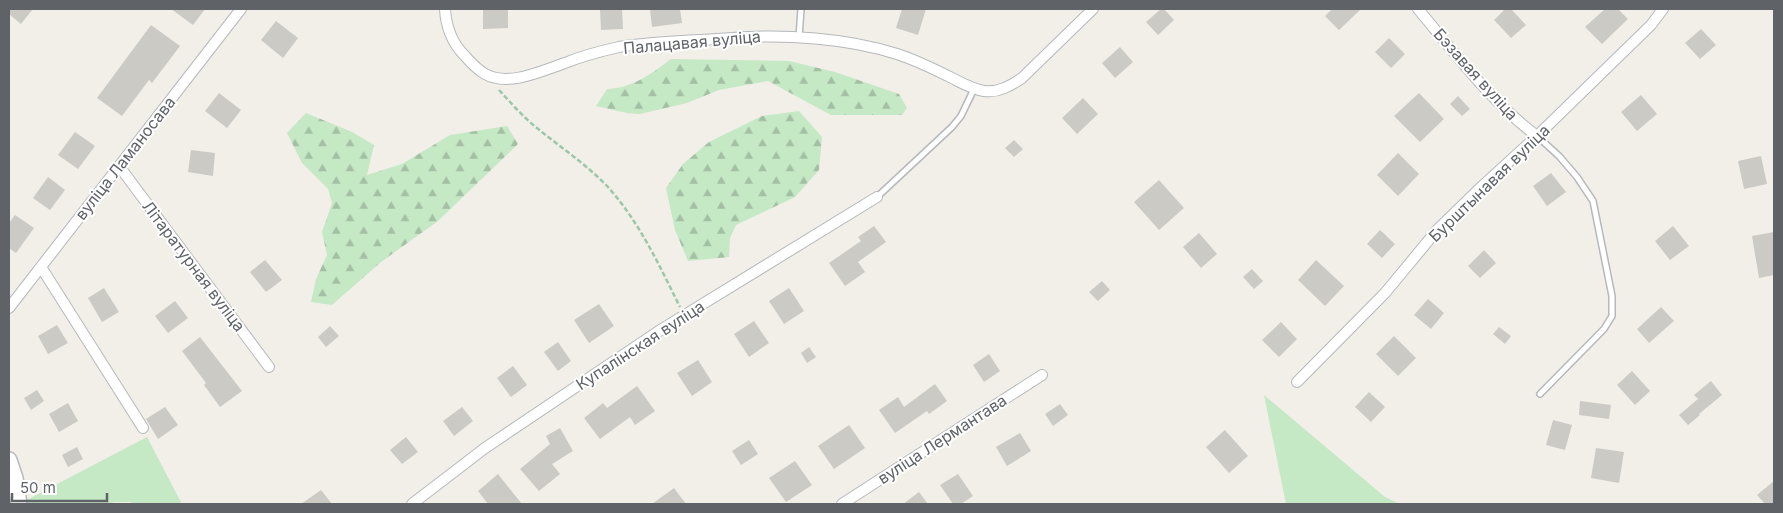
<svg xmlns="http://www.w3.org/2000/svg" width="1783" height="513" font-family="Inter,sans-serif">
<defs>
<pattern id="forest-firs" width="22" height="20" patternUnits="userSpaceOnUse" patternTransform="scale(1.25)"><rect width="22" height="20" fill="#c5e8c5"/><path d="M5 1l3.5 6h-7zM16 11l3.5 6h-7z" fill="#a3c0a4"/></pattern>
</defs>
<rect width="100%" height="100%" fill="#f1efe8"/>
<path fill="#c5e8c5" d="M1264,395L1385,497L1400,504H1286Z
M147,437L182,504H133L131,502H113L111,504H19Z"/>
<path fill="url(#forest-firs)" d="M671,59L789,61L835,72L899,94L907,108L902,115H831L768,81L719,90L687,103L640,114L627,113L596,106L607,89C633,88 651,74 671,59Z
M799,111L822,137L819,170L795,197L736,225L730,238L729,257L688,261L675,230L666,188L683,164L709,142L762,116Z
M306,113L352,132L374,145L367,175L402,164L450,135L507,126L518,144L438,221L381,262L332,305L311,302L316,279L327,255L322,232L332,203L328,189L302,163L287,133Z"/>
<path fill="#cccac5" d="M9,9H33L21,24L9,14Z
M171,9H205L193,25Z
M483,9H508V28L483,29Z
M600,9H622L623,29L601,30Z
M650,9H680L682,23L652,27Z
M902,9H926L918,35L896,28Z
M1161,9H1164L1174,20L1158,35L1146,22Z
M1332,9H1361L1339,30L1325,16Z
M1505,9H1511L1526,25L1511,38L1494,20Z
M1605,9H1618L1628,19L1602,44L1585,27Z
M276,21L298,38L283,58L261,40Z
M151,25L180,46L152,83L149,80L122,116L97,98Z
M1701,29L1716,45L1700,59L1685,43Z
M1389,38L1405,54L1391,68L1375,52Z
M1120,47L1133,62L1115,78L1102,63Z
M219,93L241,110L227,128L205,111Z
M1419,93L1444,119L1420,142L1394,116Z
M1641,95L1657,114L1637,131L1621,112Z
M1458,96L1470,109L1462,116L1450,104Z
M1083,98L1098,114L1077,134L1062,118Z
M75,132L95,146L78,169L58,155Z
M1014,140L1023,149L1014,157L1005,148Z
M191,150L215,153L213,176L188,172Z
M1398,153L1419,174L1398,196L1377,175Z
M1761,156L1767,184L1744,189L1738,161Z
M1551,173L1566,192L1547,206L1533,186Z
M48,177L65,190L50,210L33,198Z
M1159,180L1184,208L1159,230L1134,202Z
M15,215L34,228L16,253L9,248V223Z
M874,226L886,242L858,262L865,272L845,286L829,263L861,241L858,237Z
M1673,226L1689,246L1670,260L1655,241Z
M1380,230L1395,244L1382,258L1367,244Z
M1774,232V275L1759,278L1752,236Z
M1199,233L1217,254L1201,268L1183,247Z
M1484,250L1496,263L1480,278L1468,266Z
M265,260L282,280L266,292L250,272Z
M1316,260L1344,286L1325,306L1298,280Z
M1252,269L1263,281L1254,289L1243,277Z
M1102,281L1110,290L1098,301L1089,292Z
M104,288L119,312L102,322L88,298Z
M789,288L804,311L784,324L769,301Z
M1428,299L1444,313L1431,329L1414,315Z
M175,301L188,318L168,333L155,316Z
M599,304L614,326L589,343L574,320Z
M1661,307L1674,321L1649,343L1637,329Z
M754,321L769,343L749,357L734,334Z
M1281,322L1297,339L1279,357L1262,340Z
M57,325L68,343L48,354L38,336Z
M330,326L339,336L326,347L318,337Z
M1499,327L1511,336L1505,344L1493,334Z
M1394,336L1416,358L1398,376L1376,354Z
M200,337L242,391L220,407L204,385L206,383L182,351Z
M558,342L571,361L558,371L544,352Z
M809,347L816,357L807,363L801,353Z
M989,354L1000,371L984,382L973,365Z
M698,360L712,382L692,396L677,373Z
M513,366L527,385L511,397L497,378Z
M1632,371L1650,391L1635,405L1617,385Z
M1711,381L1722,395L1699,414L1700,415L1688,425L1679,415L1698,399L1694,395Z
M935,384L947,401L929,414L927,411L895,433L879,410L898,397L904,407Z
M637,386L655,411L635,425L630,417L600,439L584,418L603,403L607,408Z
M37,390L44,401L31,410L24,398Z
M1369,392L1385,407L1371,422L1355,407Z
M1580,401L1611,405L1609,419L1579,415Z
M68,403L78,421L59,432L49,414Z
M1060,404L1068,415L1053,426L1045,414Z
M165,407L178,425L158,439L146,419Z
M462,407L473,421L454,436L443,421Z
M1553,420L1572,425L1565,450L1546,445Z
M849,425L865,448L834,469L818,446Z
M560,428L573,451L552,464L560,474L539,491L520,469L550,444L546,436Z
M1225,430L1248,456L1229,473L1206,447Z
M1020,433L1031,451L1007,466L996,447Z
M406,437L418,452L402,464L390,450Z
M749,440L758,454L741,465L732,451Z
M77,447L83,459L68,467L62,455Z
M1596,448L1624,452L1619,483L1591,478Z
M795,461L812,485L786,502L769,478Z
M498,474L509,488L522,504H488L478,491Z
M958,474L973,496L961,504H953L940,485Z
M1774,481V504H1765L1757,495Z
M674,488L686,504H652Z
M321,490L332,504H301Z
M919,492L928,504H903Z"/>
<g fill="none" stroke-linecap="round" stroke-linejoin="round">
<g stroke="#b5b8bc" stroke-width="8">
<path id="lane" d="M799,37L801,9
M1537,136L1559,156L1577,177L1593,201L1612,296V316L1604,329L1540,394
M877,197L952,127L961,116L974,89"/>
</g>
<g stroke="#b5b8bc" stroke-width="12">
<path id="street" d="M445,9C446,27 452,43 465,56C471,63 477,69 485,74C509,87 541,71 565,63C582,56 601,51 619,47C656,41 695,41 732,38C784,34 847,38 897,54C916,60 934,69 952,78C962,83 972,89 984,91C998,93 1010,86 1022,78L1093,9
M1418,9C1455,53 1491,102 1537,136
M119,166L269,367
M41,267L143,428
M9,308L241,9
M1297,382L1385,293L1438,229L1477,191L1537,136L1651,25L1663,9
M412,504L485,448L662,329L877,197
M842,504L1042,375"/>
</g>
<g stroke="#b6babf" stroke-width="18">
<path id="secondary" d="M9,460L15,478L19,504"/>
</g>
<path stroke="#9cc7a9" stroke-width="2.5" stroke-dasharray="5 2.5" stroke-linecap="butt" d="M499,90C511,103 523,117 537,128C560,147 586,164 607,186C639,221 659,265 680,307"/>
<use href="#lane" stroke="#fff" stroke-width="5"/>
<use href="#street" stroke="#fff" stroke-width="10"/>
<use href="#secondary" stroke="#fff" stroke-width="15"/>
</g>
<g text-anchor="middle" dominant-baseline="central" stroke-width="4" stroke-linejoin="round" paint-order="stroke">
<g font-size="16" fill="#5f6368" stroke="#fff">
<text transform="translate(692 42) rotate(-5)">Палацавая вуліца</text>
<text transform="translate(1476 74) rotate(48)">Бэзавая вуліца</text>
<text transform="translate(125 158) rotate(-52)">вуліца Ламаносава</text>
<text transform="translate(1489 183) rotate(-44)">Бурштынавая вуліца</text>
<text transform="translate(194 266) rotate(53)">Літаратурная вуліца</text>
<text transform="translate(640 345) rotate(-33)">Купалінская вуліца</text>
<text transform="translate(942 439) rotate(-33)">вуліца Лермантава</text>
</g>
</g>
<rect width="1783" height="513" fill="none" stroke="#5f6368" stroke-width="20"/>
<path d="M12 493v8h95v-8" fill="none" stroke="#5f6368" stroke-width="2.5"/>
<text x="20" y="493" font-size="15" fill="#5f6368" stroke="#ffffff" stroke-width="4" paint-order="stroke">50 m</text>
</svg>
